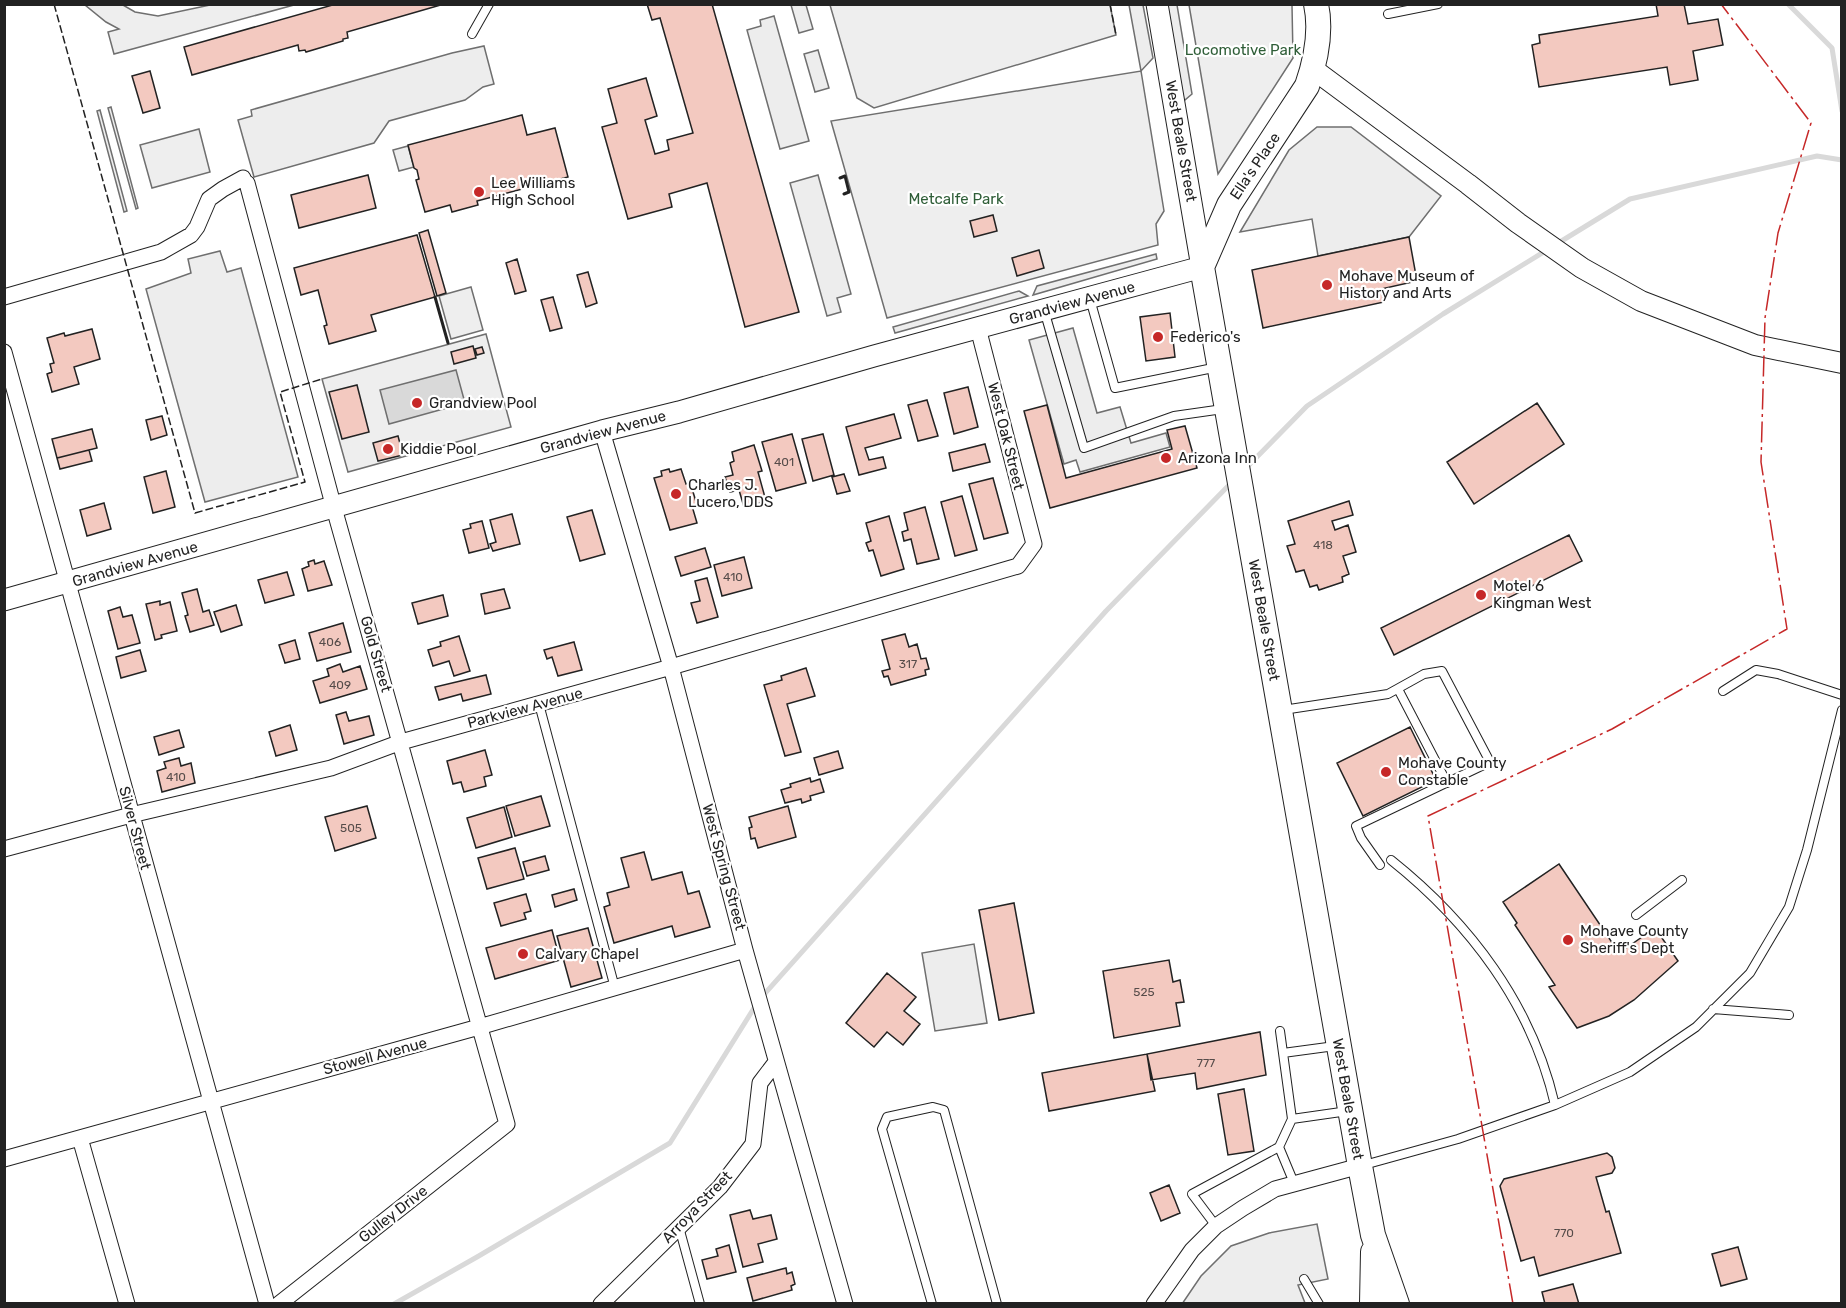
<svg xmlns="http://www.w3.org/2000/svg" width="1846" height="1308" font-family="Rubik,sans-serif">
<rect width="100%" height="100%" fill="#fff"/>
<path fill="#eee" stroke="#6f6f6f" stroke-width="1.5" d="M85,5H123L135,12L158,16L210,5H294L114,54L108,32L119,29L106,22Z
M830,5H1110L1116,35L874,108L857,98Z
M1189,5H1292L1293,58L1218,174Z
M1141,71L1164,211L1156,224L1158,245L887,318L831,121Z
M111,107L138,208L136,209L108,108Z
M100,110L127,211L124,212L97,111Z
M199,129L210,172L152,188L140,145Z
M471,287L483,330L451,339L439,296Z
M486,334L511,427L348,472L322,379Z"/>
<path fill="#ededed" stroke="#6f6f6f" stroke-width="1.5" d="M791,5H806L813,29L799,33Z
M1129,5H1143L1153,58L1141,71Z
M1161,5H1177L1192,94L1179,105Z
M774,16L809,141L780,149L747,30L761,26L760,20Z
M484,46L494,84L483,87L465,100L389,121L374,143L254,177L238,120L252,116L251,110L452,53Z
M818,50L829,88L815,92L804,54Z
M1317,127H1351L1441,196L1409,237L1318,256L1312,219L1240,232L1289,150Z
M408,146L414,167L399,171L393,150Z
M818,175L851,294L837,298L841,312L827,316L790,183Z
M220,251L227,272L241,268L298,477L205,502L146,289L191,273L188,259Z
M1156,254L1157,259L1033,295L1037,286Z
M1019,291L1028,296L895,333L893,327Z
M1073,328L1097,413L1120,407L1131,443L1166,433L1170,447L1080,472L1076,460L1064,464L1029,340Z
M974,944L987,1023L935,1031L922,953Z
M1317,1224L1328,1279L1298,1285L1305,1303L1182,1304L1201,1276L1231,1246L1269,1233Z"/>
<path fill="#d9d9d9" stroke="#6f6f6f" stroke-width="1.5" d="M456,370L465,403L389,424L380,390Z"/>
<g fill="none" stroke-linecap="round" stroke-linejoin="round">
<path stroke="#d9d9d9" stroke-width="5" d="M1788,4L1832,48L1842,111
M1555,245L1630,199L1817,156L1842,160
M1245,469L1307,406L1443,314L1547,250
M394,1304L477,1257L670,1143L759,1000L1106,611L1232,482"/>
</g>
<path fill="#f3c9c0" stroke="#222" stroke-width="1.5" d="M336,4H444L347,32L348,38L343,39V41L306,52L305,50L299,51L298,45L192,75L184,47Z
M647,4H712L799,312L745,327L707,183L669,194L672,207L628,219L602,127L617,123L608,89L646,78L657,116L645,120L655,154L669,150L667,140L693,133L660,18L652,20Z
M1656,4H1684L1688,24L1718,19L1723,45L1693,51L1698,80L1670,85L1667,67L1539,87L1532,45L1540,43L1539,35L1658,16Z
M150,71L160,108L143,113L132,76Z
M522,115L527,135L555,128L568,177L477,201L478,205L452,212L450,205L425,212L416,180L419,179L417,170L414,168L408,145Z
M368,175L376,208L299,228L291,195Z
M993,215L997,231L974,237L970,221Z
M428,230L446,293L437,296L419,233Z
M417,235L435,297L371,315L376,331L329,344L324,326L327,325L318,290L301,295L294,268Z
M1409,237L1417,281L1381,289L1384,302L1263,328L1252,270Z
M1039,250L1044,268L1017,276L1012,258Z
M517,259L526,291L515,294L506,263Z
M588,272L597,303L586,307L577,275Z
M553,297L562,328L550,331L541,300Z
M1170,313L1175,357L1146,361L1140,317Z
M92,329L100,359L74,367L79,384L52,392L47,374L52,372L50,364L54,363L47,338L64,333L65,336Z
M473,346L476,358L454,364L451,352Z
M482,347L484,353L477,355L475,349Z
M357,385L369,432L342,439L329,392Z
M968,387L978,427L954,434L944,393Z
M927,400L938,436L918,441L908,405Z
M1537,403L1564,444L1474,504L1447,462Z
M1047,405L1066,478L1172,449L1167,430L1185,426L1197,468L1050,508L1024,411Z
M894,414L901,438L865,448L869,460L883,457L886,468L859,475L846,427Z
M162,416L167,435L151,440L146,420Z
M92,429L97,448L57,458L52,439Z
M792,434L806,483L776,491L762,442Z
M823,434L834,475L813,481L802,439Z
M398,436L403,455L378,461L373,443Z
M985,444L990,462L953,471L949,453Z
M754,445L762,471L758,472L766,501L744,507L739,490L730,492L725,477L733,475L730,463L734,461L732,452Z
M89,450L92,461L60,469L57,458Z
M669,469L670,472L681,469L686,484L690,482L697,505L692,506L697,523L670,530L654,478L662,476L661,471Z
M166,471L175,507L153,513L144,477Z
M844,474L850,491L837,494L832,477Z
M993,478L1008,533L984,539L969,484Z
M962,496L977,550L955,556L941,502Z
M1349,501L1353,515L1332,521L1335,530L1348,525L1356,552L1343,556L1349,574L1342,577L1343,582L1319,590L1317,585L1310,587L1304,570L1296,572L1287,546L1295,544L1288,521Z
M104,503L111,529L87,536L80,510Z
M925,507L939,559L917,564L911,539L904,541L902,532L908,530L904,513Z
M592,510L605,554L580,561L567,517Z
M512,514L520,544L493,551L490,544L496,542L490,520Z
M889,516L904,569L881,576L873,550L869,551L866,543L871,541L866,523Z
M482,521L489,548L469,553L463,530L471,528L470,524Z
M1569,535L1582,561L1394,655L1381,628Z
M705,548L711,567L681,576L675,557Z
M744,557L752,588L722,596L714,565Z
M314,560L315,564L324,561L332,585L308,591L302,569L309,566L308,562Z
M287,572L294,595L265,603L258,580Z
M707,578L718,617L697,623L691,603L700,601L695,581Z
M197,589L203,612L209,610L214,625L190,632L185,616L188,615L182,593Z
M504,589L510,608L485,614L481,594Z
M443,595L448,616L418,624L412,603Z
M160,601V605L170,602L177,631L161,635L162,638L155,640L146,604Z
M236,605L242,625L221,632L214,612Z
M120,607L123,617L132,615L140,643L118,649L108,611Z
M343,623L351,652L317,661L309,633Z
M905,634L909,647L917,644L921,659L926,658L929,669L925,670L926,675L891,685L888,676L884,677L882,671L890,669L882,640Z
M459,636L470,671L454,676L449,661L433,666L428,650L441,646L440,642Z
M295,640L300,659L285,663L279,645Z
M574,642L582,670L558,676L552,657L547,659L544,650Z
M140,650L146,671L121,678L116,657Z
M340,664L343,672L360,666L367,689L320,703L313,681L329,676L327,669Z
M806,668L815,696L787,704L801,752L785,756L764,685L782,680L781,676Z
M486,675L491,694L463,701L461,694L439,700L435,687Z
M346,712L349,721L369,716L374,735L344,744L336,715Z
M290,725L297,750L276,756L269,732Z
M1410,727L1436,780L1363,816L1337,763Z
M179,730L184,747L159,755L154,737Z
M485,750L492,775L484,777L486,786L464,792L461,782L453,784L447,761Z
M838,751L843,768L819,775L814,758Z
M179,758L181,766L191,763L195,783L162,792L157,771L166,768L164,762Z
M810,778L811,782L820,779L824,792L810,796L811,800L802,803L801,799L785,803L781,790L791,787L790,784Z
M541,796L550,826L515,836L506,806Z
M367,806L376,838L335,851L325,817Z
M788,806L796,837L758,848L755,838L751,839L749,828L752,827L749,817Z
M504,807L512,837L476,848L467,818Z
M515,848L524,879L487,889L478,858Z
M644,852L652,880L682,872L688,894L699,891L710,927L675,937L672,926L614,943L604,907L610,905L607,893L629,887L621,858Z
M545,856L549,870L527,876L523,862Z
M1559,864L1619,953L1655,928L1678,961L1634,1000L1609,1016L1577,1028L1549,987L1555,985L1515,925L1517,923L1503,902Z
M574,889L577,900L555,907L552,895Z
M526,894L531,911L524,913L526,919L501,926L494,903Z
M1014,903L1034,1013L999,1020L979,910Z
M588,928L602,978L571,987L557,936Z
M552,930L560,960L495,979L486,948Z
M1169,960L1173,982L1180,980L1184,1002L1176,1003L1180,1026L1114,1038L1103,971Z
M887,973L916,997L904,1011L920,1024L903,1045L887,1032L874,1047L846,1023Z
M1260,1032L1266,1075L1197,1089L1195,1073L1151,1080L1147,1054Z
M1147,1054L1155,1091L1049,1111L1042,1073Z
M1244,1089L1254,1151L1228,1155L1218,1094Z
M1607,1153L1612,1157L1615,1168L1612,1173L1596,1177L1606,1212L1609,1211L1621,1253L1539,1276L1534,1257L1521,1261L1500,1186L1504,1179Z
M1169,1185L1180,1213L1161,1221L1150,1193Z
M750,1210L753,1219L771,1215L777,1239L758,1244L763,1262L743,1267L730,1215Z
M729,1245L736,1272L707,1279L702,1260L718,1256L716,1249Z
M1738,1247L1747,1279L1721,1286L1712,1254Z
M786,1268L787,1274L792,1272L795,1284L791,1286L792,1290L753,1301L747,1278Z
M1573,1284L1579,1304H1545L1542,1292Z"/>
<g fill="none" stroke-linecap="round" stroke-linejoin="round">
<g stroke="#222" stroke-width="10">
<path id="service" d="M1388,14L1438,4
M472,34L489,4
M1090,299L1115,388L1218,367
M1044,310L1084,448L1174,416L1223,409
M1398,689L1447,783
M1723,691L1756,670L1778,674L1842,695
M539,704L615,988
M1283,710L1388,694L1424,674L1442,671L1490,762L1356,826L1361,838L1380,865
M1391,860C1470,923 1532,1005 1555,1105
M1636,915L1682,880
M1713,1009L1789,1015
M1280,1031L1292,1119
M1283,1053L1335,1046
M1279,1147L1292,1119L1348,1111
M1364,1165L1458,1139L1555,1105L1630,1072L1696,1027L1750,973L1789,907L1807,850L1842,710
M1216,1226L1192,1194L1279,1147L1294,1183
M679,1227L700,1304
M1304,1279L1319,1304
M932,1304L882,1129L887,1117L933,1107L944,1110L997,1304"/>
</g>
<g stroke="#222" stroke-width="17">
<path id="minor" d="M247,183L334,508L507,1124L279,1304
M4,297L161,252L191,235L197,227L209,199L223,189L243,178
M4,352L267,1304
M602,431L671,667L745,950L845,1304
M4,849L131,815L331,768L401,742L671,667L1018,566L1034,544L978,328
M80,1138L127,1304
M4,1159L479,1027L745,950
M601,1304L720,1187L753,1144L760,1083L776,1062
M1154,1304L1192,1250L1216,1226L1243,1208L1275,1189L1360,1166"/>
</g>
<g stroke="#222" stroke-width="22">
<path id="tertiary" d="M1313,69L1468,184L1518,223L1582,268L1641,301L1755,345L1842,363"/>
</g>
<g stroke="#222" stroke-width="23">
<path id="secondary" d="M4,600L602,431L679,412L874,356L1202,267L1157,4"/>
</g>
<g stroke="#222" stroke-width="26">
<path id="primary" d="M1316,4C1322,32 1316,60 1307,86L1229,205L1202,267L1360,1166L1373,1235L1397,1304
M1372,1304L1373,1252"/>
</g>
<use href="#service" stroke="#fff" stroke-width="8"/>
<use href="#minor" stroke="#fff" stroke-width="15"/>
<use href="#tertiary" stroke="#fff" stroke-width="20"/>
<use href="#secondary" stroke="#fff" stroke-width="21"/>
<use href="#primary" stroke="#fff" stroke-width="24"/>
<path stroke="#222" stroke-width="1.5" stroke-dasharray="8 3" stroke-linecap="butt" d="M54,4L195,513L305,482L280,392L322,379
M1110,4L1116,35"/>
<path stroke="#222" stroke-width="3" d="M840,178L845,176L849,192L844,194
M435,297L448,343"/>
<path stroke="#c62828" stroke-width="1.5" stroke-dasharray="21 4.5 3 4.5" stroke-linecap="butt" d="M1513,1304L1428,816L1612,729L1787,629L1761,462L1765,318L1778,233L1811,123L1721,4"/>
</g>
<g fill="#c62828" stroke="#fff" stroke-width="2">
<circle cx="479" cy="192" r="6"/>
<circle cx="1327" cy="285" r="6"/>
<circle cx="1158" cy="337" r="6"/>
<circle cx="417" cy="403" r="6"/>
<circle cx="388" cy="449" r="6"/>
<circle cx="1166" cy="458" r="6"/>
<circle cx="676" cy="494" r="6"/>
<circle cx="1481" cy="595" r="6"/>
<circle cx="1386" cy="772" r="6"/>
<circle cx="1568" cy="940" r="6"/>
<circle cx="523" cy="954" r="6"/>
</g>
<g text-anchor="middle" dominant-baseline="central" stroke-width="4.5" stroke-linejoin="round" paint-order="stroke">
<g font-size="12" fill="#564c4a">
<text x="784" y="462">401</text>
<text x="1323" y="545">418</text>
<text x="733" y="577">410</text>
<text x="330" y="642">406</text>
<text x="908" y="664">317</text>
<text x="340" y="685">409</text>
<text x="176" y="777">410</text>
<text x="351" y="828">505</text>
<text x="1144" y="992">525</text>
<text x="1206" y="1063">777</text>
<text x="1564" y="1233">770</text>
</g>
<g font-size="15" fill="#2f5e38" stroke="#fff">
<text x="1243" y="50">Locomotive Park</text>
<text x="956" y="199">Metcalfe Park</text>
</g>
<g font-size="15" fill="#222" stroke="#fff">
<text transform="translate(1181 141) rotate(80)">West Beale Street</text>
<text transform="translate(1255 166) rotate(-56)">Ella's Place</text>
<text transform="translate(1072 303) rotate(-15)">Grandview Avenue</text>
<text transform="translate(603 432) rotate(-15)">Grandview Avenue</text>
<text transform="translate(1006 436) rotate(76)">West Oak Street</text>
<text transform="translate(135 564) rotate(-16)">Grandview Avenue</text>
<text transform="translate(1264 620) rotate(80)">West Beale Street</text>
<text transform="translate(376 654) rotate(74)">Gold Street</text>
<text transform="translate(525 708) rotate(-15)">Parkview Avenue</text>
<text transform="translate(135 828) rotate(75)">Silver Street</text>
<text transform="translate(724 867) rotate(75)">West Spring Street</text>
<text transform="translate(375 1056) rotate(-15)">Stowell Avenue</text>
<text transform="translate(1348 1099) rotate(80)">West Beale Street</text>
<text transform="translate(697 1207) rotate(-46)">Arroya Street</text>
<text transform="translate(393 1214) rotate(-38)">Gulley Drive</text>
</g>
<g font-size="15" fill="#222" stroke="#fff" text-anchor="start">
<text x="491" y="183">Lee Williams<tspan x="491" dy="17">High School</tspan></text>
<text x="1339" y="276">Mohave Museum of<tspan x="1339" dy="17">History and Arts</tspan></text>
<text x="1170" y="337">Federico's</text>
<text x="429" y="403">Grandview Pool</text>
<text x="400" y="449">Kiddie Pool</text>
<text x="1178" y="458">Arizona Inn</text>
<text x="688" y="485">Charles J.<tspan x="688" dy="17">Lucero, DDS</tspan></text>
<text x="1493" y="586">Motel 6<tspan x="1493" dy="17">Kingman West</tspan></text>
<text x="1398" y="763">Mohave County<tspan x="1398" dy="17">Constable</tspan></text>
<text x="1580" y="931">Mohave County<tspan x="1580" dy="17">Sheriff's Dept</tspan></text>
<text x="535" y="954">Calvary Chapel</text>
</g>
</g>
<rect width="1846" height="1308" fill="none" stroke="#222222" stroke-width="12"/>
</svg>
